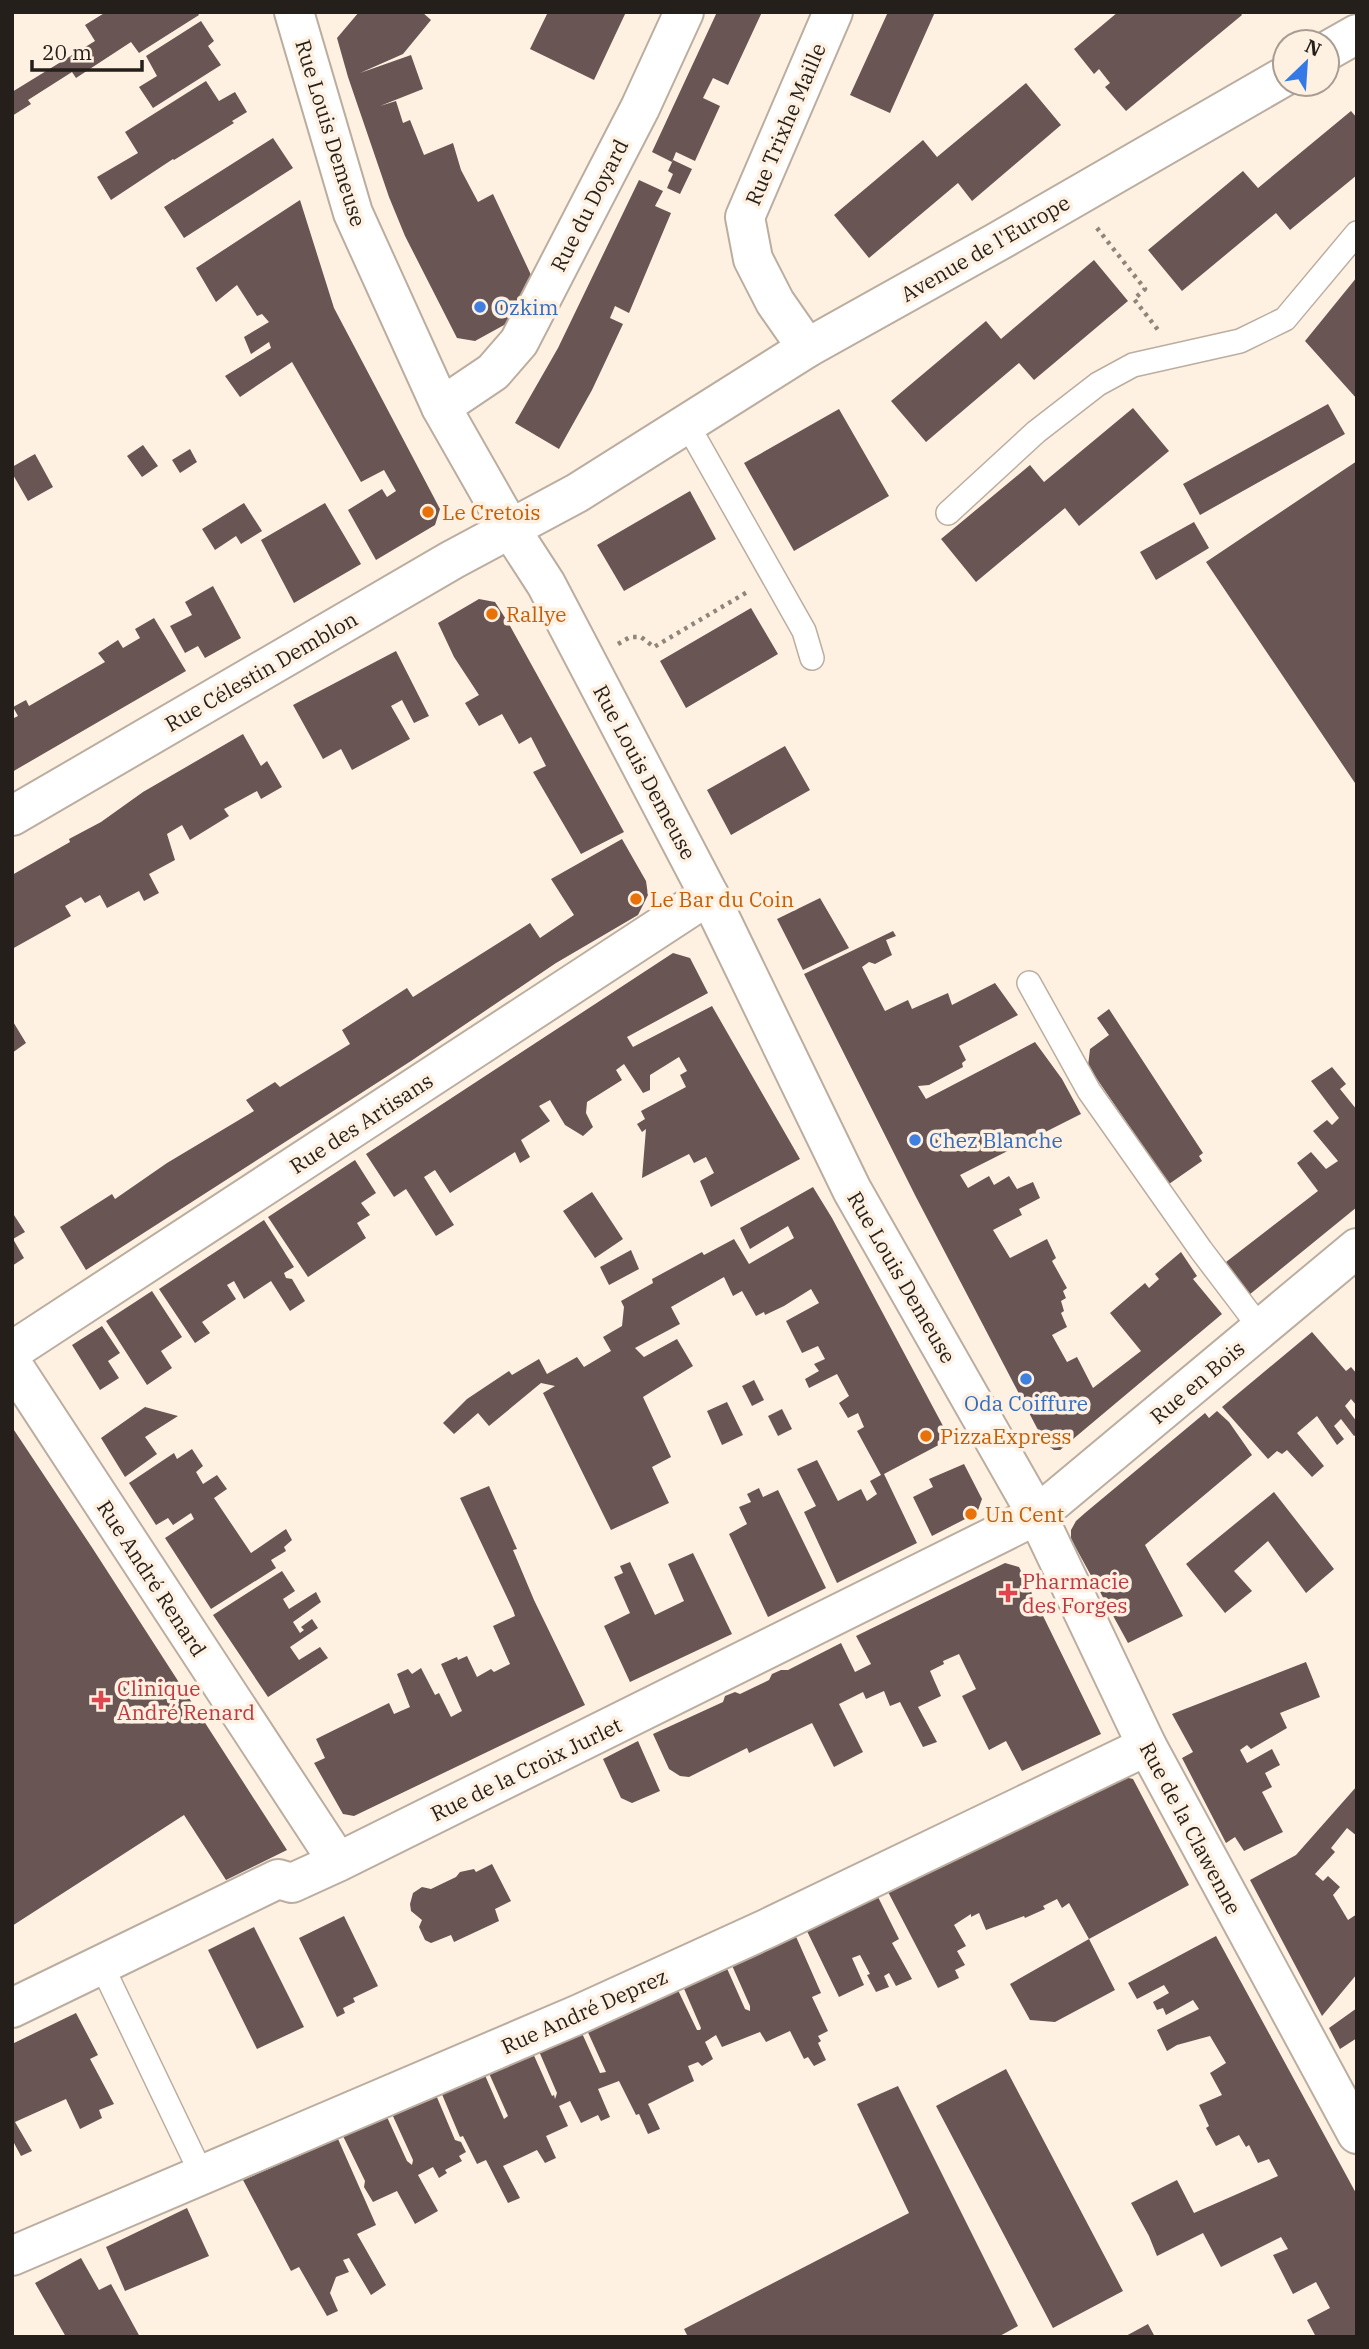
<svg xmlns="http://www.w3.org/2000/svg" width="1369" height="2349" font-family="'IBM Plex Serif',serif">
<rect width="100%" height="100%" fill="#fef1e2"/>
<path fill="#685554" d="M106,12H197L199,15L139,53L131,42L76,78L72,72L28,100L31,104L12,116V92L95,41L85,25Z
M359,12H422L431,20L403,54L360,73L411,55L423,89L380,106L396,101L403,123L410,120L424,155L453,143L461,170L478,202L493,194L532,277L518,303L508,309L513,320L475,341L457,338L405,236L389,197L348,77L337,38Z
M548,12H626L594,80L530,49Z
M717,12H762L728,85L713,78L703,98L720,106L695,161L676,152L672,162L652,152Z
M888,12H935L890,113L850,95Z
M1118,12H1240L1242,15L1126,111L1105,87L1110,83L1099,69L1094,74L1074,49Z
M201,21L214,41L208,46L221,65L153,108L139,87L157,76L146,56Z
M206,81L219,101L235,92L247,112L232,121L234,123L174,160L173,159L111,200L97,177L138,153L125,132Z
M1026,83L1061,125L972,201L958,183L869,258L834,215L923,140L937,157Z
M1351,111L1357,118V175L1290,230L1276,213L1182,291L1148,250L1243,171L1258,188Z
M273,138L293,168L184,238L164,207Z
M673,160L692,169L680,194L667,188L673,174L668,171Z
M639,180L663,191L655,206L671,213L629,313L615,306L610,318L623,324L592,390L559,449L515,423L558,348Z
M300,200L334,308L440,509L435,525L376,560L348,510L382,489L387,497L396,491L384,470L361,482L292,362L240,397L225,376L271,348L269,342L251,354L244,337L269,322L262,314L257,316L237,285L216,302L196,268Z
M1094,260L1128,301L1034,380L1019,363L926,442L891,401L986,321L1001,339Z
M1357,277V399L1305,341Z
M1328,404L1345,434L1200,515L1183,484Z
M1133,408L1169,451L1079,526L1065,508L976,582L941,539L1030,465L1044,482Z
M839,409L889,496L794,551L744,463Z
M143,445L158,466L142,477L127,456Z
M190,449L197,462L180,473L172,460Z
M35,454L53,487L28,501L12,473V467Z
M1357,461V786L1206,562Z
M690,491L716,539L624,591L597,545Z
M244,503L262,531L241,544L236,536L215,550L202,529Z
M325,503L361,564L294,603L261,540Z
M1194,522L1209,548L1156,580L1140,552Z
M213,586L241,638L205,658L198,646L185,653L170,626L192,615L185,602Z
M479,599L495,602L509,624L624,832L581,854L533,772L546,766L531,737L519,744L502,714L479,726L465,703L479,695L454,657L438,623Z
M751,608L778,654L686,708L660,661Z
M154,618L186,671L12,772V719L18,716L13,707L26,700L29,706L105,662L98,653L118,640L123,648L140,638L135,629Z
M396,651L429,716L414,723L402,700L391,706L410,739L352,770L341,749L323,759L293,705Z
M243,734L261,766L267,761L282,787L261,799L257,791L224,809L229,816L190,840L182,825L167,834L175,860L149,874L159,893L144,901L139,891L107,908L100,895L85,903L81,897L65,906L71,916L12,949V875L70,842L69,839L101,822L143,792Z
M785,746L810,790L731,835L707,790Z
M622,839L646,881L648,895L638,915L556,963L411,1061L86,1270L60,1227L112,1194L115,1199L167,1163L254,1111L246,1100L275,1082L280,1087L350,1044L342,1030L407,988L413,997L530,923L540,938L574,915L551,879Z
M820,898L849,948L803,970L777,919Z
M893,931L896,936L886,940L892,955L875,964L869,962L862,967L885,1011L908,1000L912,1009L948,993L952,1005L995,983L1018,1015L959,1046L966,1060L962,1063L963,1067L929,1085L918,1086L926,1099L1035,1042L1062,1079L1081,1114L960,1175L968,1188L989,1176L994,1185L1009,1176L1017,1189L1033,1182L1040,1198L1019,1209L1022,1215L993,1230L1010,1258L1047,1239L1056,1258L1052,1261L1067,1288L1063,1291L1066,1298L1061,1301L1064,1311L1061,1313L1067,1327L1052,1335L1067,1362L1077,1357L1093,1388L1141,1351L1110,1313L1145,1283L1149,1288L1159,1279L1155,1274L1181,1252L1197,1276L1193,1279L1222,1314L1060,1450H1054L1050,1447L1037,1428L916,1197L804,974Z
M673,953L690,958L708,993L627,1037L633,1047L712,1006L800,1159L711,1207L700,1181L714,1173L706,1157L694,1163L689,1154L642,1178L646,1129L642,1132L637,1124L645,1119L641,1111L686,1087L680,1075L687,1071L679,1057L650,1075V1090L643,1093L624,1064L616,1070L622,1080L587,1102L586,1113L593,1127L583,1136L565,1125L550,1100L539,1106L550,1121L521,1140L530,1157L520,1163L515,1152L450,1193L435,1170L424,1177L454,1225L436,1236L406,1189L394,1197L366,1154Z
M1109,1009L1203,1153L1199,1156L1202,1161L1169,1184L1088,1066L1090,1049L1109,1035L1097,1018Z
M12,1020L26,1043L12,1053Z
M1332,1067L1346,1084L1340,1089L1357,1110V1207L1249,1295L1226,1262L1318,1191L1297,1163L1311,1152L1326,1169L1338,1161L1313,1131L1327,1120L1332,1125L1339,1118L1311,1081Z
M355,1160L376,1193L361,1203L370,1215L357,1223L366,1238L308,1277L268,1217Z
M813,1187L832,1218L950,1439L884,1474L917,1543L837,1583L804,1512L816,1506L797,1469L817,1460L838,1501L861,1489L867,1501L877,1494L870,1481L881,1475L857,1431L864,1427L858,1413L848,1418L839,1403L849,1396L837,1374L809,1388L805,1379L819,1371L814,1364L825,1359L818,1346L802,1353L786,1321L819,1303L811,1289L784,1306L765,1315L764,1312L756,1316L742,1291L733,1296L724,1277L671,1307L680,1324L635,1348L644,1357L677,1339L693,1366L643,1397L671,1457L652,1467L669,1503L611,1530L543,1393L555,1386L541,1383L489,1426L478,1413L454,1434L443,1423L467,1399L509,1371L512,1375L539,1359L547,1374L577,1357L584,1367L611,1351L603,1337L622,1326L624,1307L621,1301L653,1283L652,1279L702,1252L704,1255L734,1239L749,1264L794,1238L788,1226L750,1249L740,1228Z
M592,1192L623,1239L595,1258L563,1211Z
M12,1212L25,1232L13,1239L24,1258L12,1266Z
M264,1220L294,1267L284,1273L286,1278L292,1279L305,1301L290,1311L271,1281L244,1299L234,1281L227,1285L236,1299L202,1322L210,1333L195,1343L159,1289Z
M631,1250L639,1269L609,1285L600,1267Z
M152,1291L182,1337L161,1351L172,1368L147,1385L106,1321Z
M102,1326L120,1353L108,1361L119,1378L100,1390L72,1345Z
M1312,1332L1346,1371L1351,1367L1357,1374V1406L1351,1399L1345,1406L1357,1422V1434L1354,1436L1341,1419L1334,1426L1344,1439L1337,1445L1317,1416L1297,1433L1324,1466L1312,1477L1287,1450L1282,1454L1277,1451L1268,1459L1222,1407Z
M754,1380L764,1400L752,1406L742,1386Z
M727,1402L743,1435L722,1445L707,1411Z
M145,1407L178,1416L145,1437L157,1454L125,1477L101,1438Z
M782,1409L792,1429L778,1436L768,1416Z
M1217,1411L1229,1422L1252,1455L1145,1545L1183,1616L1128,1643L1071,1539V1530L1076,1521L1085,1513L1205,1413L1209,1418Z
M12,1427L93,1549L287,1850L226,1880L184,1815L12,1926Z
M192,1449L203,1466L196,1472L203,1484L217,1475L227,1489L214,1498L251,1553L286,1529L292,1540L284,1547L286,1551L271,1560L276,1568L211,1609L165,1538L194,1519L191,1513L173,1525L168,1518L156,1525L129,1483L174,1453L177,1459Z
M964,1464L982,1499L977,1513L932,1536L913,1497L933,1487L929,1479Z
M489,1486L517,1549L513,1550L534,1600L585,1705L354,1816L343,1814L314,1763L325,1758L316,1739L389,1703L394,1714L410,1707L397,1674L408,1669L412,1674L421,1668L435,1695L439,1693L451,1717L462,1711L441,1664L457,1657L458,1660L467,1656L477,1677L491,1669L494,1672L510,1664L493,1626L515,1616L513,1610L460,1498Z
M759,1488L763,1497L778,1490L826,1588L768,1617L729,1534L747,1524L739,1507L751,1502L747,1494Z
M1274,1492L1334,1569L1306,1593L1268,1541L1234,1571L1252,1591L1225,1613L1186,1564Z
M693,1553L732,1634L630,1682L604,1626L630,1613L614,1577L623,1573L620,1566L630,1562L655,1615L684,1601L668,1564Z
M1005,1563L1019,1567L1101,1734L1022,1771L1006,1741L989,1750L962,1696L976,1689L959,1654L943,1661L944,1664L930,1671L941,1696L918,1707L937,1742L923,1747L900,1702L890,1706L884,1691L866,1699L863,1692L839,1704L863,1752L834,1767L812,1723L749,1753L747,1748L689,1777L680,1776L669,1769L653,1734L723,1702L725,1696L735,1692L740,1694L769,1680L772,1674L781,1670H788L841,1643L855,1672L871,1664L856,1636Z
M282,1571L295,1591L283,1599L289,1609L316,1592L321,1602L293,1622L300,1633L304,1630L301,1627L312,1619L318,1628L290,1647L299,1660L320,1647L328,1658L268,1697L213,1615Z
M1306,1662L1320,1697L1280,1713L1287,1728L1251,1749L1247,1745L1240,1750L1247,1763L1272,1749L1280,1765L1265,1773L1272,1787L1262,1792L1283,1832L1244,1851L1235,1837L1226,1843L1182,1758L1193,1752L1172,1714Z
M638,1741L660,1791L632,1803L621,1798L603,1759Z
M1124,1777L1133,1779L1189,1885L1089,1939L1069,1903L1062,1908L1057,1899L1043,1906L1045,1909L1025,1918L1024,1916L986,1930L979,1913L971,1917V1914L954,1925L966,1946L957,1951L965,1965L955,1970L959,1978L938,1988L886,1888Z
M1357,1786V1836L1347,1828L1331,1848L1335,1852L1315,1874L1323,1881L1328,1876L1340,1887L1333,1895L1348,1920L1357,1914V1974L1322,2016L1250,1880L1296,1855Z
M492,1864L511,1901L495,1909L499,1921L454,1942L451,1935L431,1943L425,1940L419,1927L422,1920L411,1911L410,1904L413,1893L422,1887L431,1889L456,1877L460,1872L474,1869L476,1872Z
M876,1893L899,1939L892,1943L912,1979L896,1986L889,1973L884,1976L889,1987L876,1992L867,1975L870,1974L860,1955L852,1958L864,1985L839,1997L805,1927Z
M344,1916L378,1986L353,1998L355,2002L343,2008L345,2013L337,2017L299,1938Z
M254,1927L304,2027L257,2049L208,1950Z
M794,1932L821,1993L812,1997L828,2031L818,2036L821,2041L818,2043L826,2060L814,2066L808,2057L804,2059L790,2031L766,2042L760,2032L722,2047L716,2035L705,2042L713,2059L702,2066L698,2062L688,2066L694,2081L648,2104L660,2129L648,2134L639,2114L636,2115L619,2081L598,2089L610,2117L601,2121L598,2115L581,2123L570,2101L559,2106L568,2126L546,2136L556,2158L545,2163L537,2150L503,2166L520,2198L508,2203L486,2160L477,2164L463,2136L460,2137L441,2092L484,2073L504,2119L508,2116L488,2071L532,2051L552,2096L554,2095L555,2099L557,2093L538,2049L581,2031L600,2073L606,2072L586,2028L676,1986L697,2030H700L701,2028L682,1984L725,1964L745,2009L750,2011V2006L730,1961Z
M1216,1936L1357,2195V2337H1316L1307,2320L1330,2308L1316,2282L1293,2294L1273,2255L1288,2249L1281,2237L1221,2267L1203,2233L1157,2256L1149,2236L1131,2203L1177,2180L1194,2213L1278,2176L1269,2159L1258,2163L1249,2145L1246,2147L1239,2135L1216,2146L1206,2128L1209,2126L1199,2105L1222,2095L1210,2073L1226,2063L1210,2036L1177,2045L1167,2051L1157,2030L1199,2009L1193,2000L1166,2015L1163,2008L1157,2010L1153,2002L1169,1993L1164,1985L1137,1999L1128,1983Z
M1089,1939L1115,1990L1055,2022L1030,2020L1010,1984Z
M1357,2008V2038L1340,2049L1329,2028Z
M76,2013L98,2055L90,2059L114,2104L99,2110L102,2118L80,2129L66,2099L15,2122L32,2151L21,2156L14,2143L12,2144V2044Z
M1006,2069L1123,2291L1053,2328L936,2106Z
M898,2086L1018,2326L998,2337H688L684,2329L909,2213L857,2104Z
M436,2095L455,2140L461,2142L466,2152L459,2156L462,2161L445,2170L447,2173L439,2178L433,2167L418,2175L438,2211L415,2224L397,2191L373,2202L364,2187L365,2181L343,2136L387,2117L407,2161L412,2165L413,2160L392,2114Z
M338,2139L376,2225L357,2234L386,2285L371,2295L349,2258L343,2260L349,2272L336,2277L330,2293L338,2311L327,2316L299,2267L291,2271L243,2180Z
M187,2208L209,2256L125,2291L106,2247Z
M81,2258L99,2290L111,2284L140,2337H66L35,2283Z
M1148,2324L1155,2337H1124Z"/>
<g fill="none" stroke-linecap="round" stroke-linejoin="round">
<g stroke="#bbaea0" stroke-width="26">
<path id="service" d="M687,424L804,631L812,658
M948,513L1036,432L1098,384L1133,365L1240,341L1285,319L1357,233
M1029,983L1089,1091L1201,1250L1261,1329
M101,1964L202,2175"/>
</g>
<g stroke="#bbaea0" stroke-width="42">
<path id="minor" d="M807,348L775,302L753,259L745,217L833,12
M441,407L493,372L519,342L640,108L684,12
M12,1351L709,895
M12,1364L338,1862
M12,2008L278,1879L292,1883L338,1862L1037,1515
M12,2256L577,2015L768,1928L1147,1746"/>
</g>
<g stroke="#bbaea0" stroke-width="42">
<path id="tertiary" d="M294,12L353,213L441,407L511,530L546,584L709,895L852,1190L1037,1515L1147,1746L1357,2134
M1327,51L1357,34
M12,816L452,560L577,493L807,348L997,242L1285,76
M1037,1515L1357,1248"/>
</g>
<path stroke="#8e857b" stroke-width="4.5" stroke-dasharray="3.5 5" stroke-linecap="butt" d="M1097,228L1145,289L1134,299L1158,330
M618,644L630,637H641L654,647L749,591"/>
<use href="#service" stroke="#fff" stroke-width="23"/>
<use href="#minor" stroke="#fff" stroke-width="38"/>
<use href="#tertiary" stroke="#fff" stroke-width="38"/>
</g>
<g fill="#3f7fe0" stroke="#fef1e2" stroke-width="2.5">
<circle cx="480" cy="307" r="7"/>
<circle cx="915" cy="1140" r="7"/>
<circle cx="1026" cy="1379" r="7"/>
</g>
<g fill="#e8710a" stroke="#fef1e2" stroke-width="2.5">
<circle cx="428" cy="512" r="7"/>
<circle cx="492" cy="614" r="7"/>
<circle cx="636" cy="899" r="7"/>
<circle cx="926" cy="1436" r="7"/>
<circle cx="971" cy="1514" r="7"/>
</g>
<g fill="#e0444e" stroke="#fef1e2" stroke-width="2.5">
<path d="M1004.5 1582.5h7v7h7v7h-7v7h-7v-7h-7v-7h7z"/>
<path d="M97.5 1689.5h7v7h7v7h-7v7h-7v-7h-7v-7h7z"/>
</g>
<g text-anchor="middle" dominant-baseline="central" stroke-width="7" stroke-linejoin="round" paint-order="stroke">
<g font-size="21" fill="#241f1a" stroke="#fef1e2">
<text transform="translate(785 124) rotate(-67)">Rue Trixhe Maille</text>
<text transform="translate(331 133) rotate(73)">Rue Louis Demeuse</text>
<text transform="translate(589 205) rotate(-63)">Rue du Doyard</text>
<text transform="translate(985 248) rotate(-30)">Avenue de l'Europe</text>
<text transform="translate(261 671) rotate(-30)">Rue Célestin Demblon</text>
<text transform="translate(645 772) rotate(62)">Rue Louis Demeuse</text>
<text transform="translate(361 1123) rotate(-33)">Rue des Artisans</text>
<text transform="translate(902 1277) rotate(60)">Rue Louis Demeuse</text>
<text transform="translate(1197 1382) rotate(-40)">Rue en Bois</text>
<text transform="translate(152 1578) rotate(57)">Rue André Renard</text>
<text transform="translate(526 1769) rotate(-26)">Rue de la Croix Jurlet</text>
<text transform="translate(1191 1828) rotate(62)">Rue de la Clawenne</text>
<text transform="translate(584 2011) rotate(-24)">Rue André Deprez</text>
</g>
<g font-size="21" fill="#366cbe" stroke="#fef1e2" text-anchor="start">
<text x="494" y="307">Ozkim</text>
<text x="929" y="1140">Chez Blanche</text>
<text x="1026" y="1403" text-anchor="middle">Oda Coiffure</text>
</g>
<g font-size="21" fill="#c56008" stroke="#fef1e2" text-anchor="start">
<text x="442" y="512">Le Cretois</text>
<text x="506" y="614">Rallye</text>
<text x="650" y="899">Le Bar du Coin</text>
<text x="940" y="1436">PizzaExpress</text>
<text x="985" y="1514">Un Cent</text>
</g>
<g font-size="21" fill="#be3a42" stroke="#fef1e2" text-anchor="start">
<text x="1022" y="1581">Pharmacie<tspan x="1022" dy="24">des Forges</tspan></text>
<text x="117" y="1688">Clinique<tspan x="117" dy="24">André Renard</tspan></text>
</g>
</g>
<rect width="1369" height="2349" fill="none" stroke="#241f1a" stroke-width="28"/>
<g transform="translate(1306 63) rotate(25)"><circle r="33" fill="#fef1e2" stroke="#a79d92" stroke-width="2"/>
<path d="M0-5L12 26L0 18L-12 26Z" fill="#347ae7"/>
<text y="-10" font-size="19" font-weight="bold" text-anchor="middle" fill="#241f1a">N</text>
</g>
<path d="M32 60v10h110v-10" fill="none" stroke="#241f1a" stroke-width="3.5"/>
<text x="42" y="60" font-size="21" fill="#241f1a" stroke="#fef1e2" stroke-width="5" paint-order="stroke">20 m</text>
</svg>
